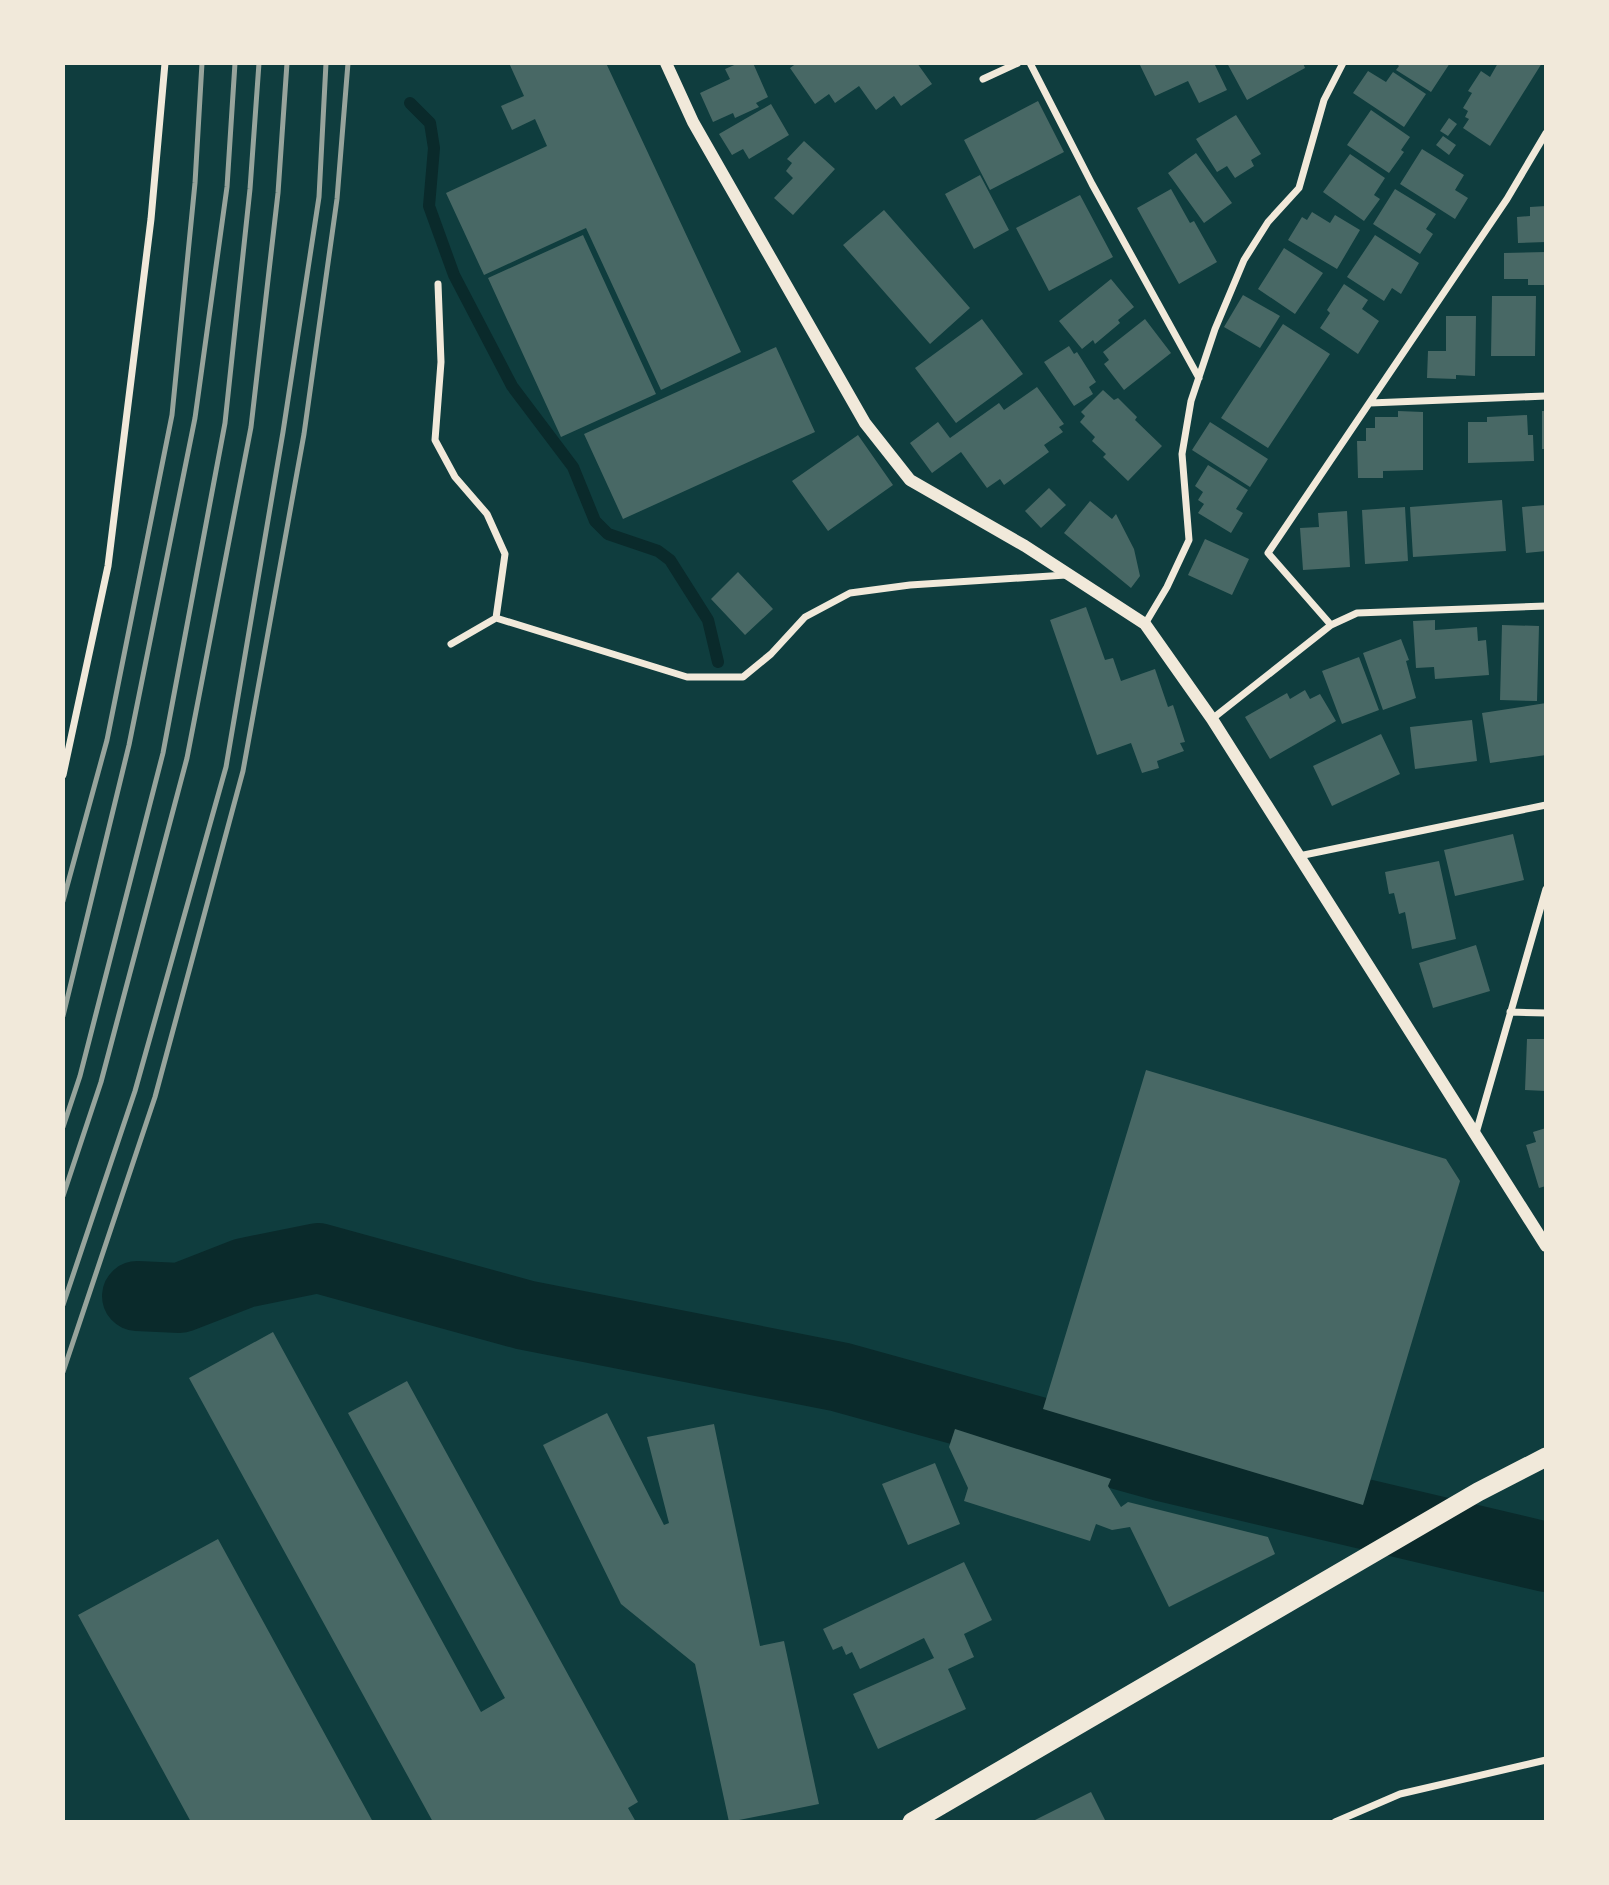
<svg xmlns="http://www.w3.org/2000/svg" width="1609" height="1885" font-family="'Fira Sans Condensed',sans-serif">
<rect width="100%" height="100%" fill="#0f3d3e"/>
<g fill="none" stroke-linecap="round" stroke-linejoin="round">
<path stroke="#0a2a2b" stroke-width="12" d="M410,103L430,123L434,148L429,206L454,275L512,386L573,467L595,521L608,534L658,551L670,560L708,620L718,662"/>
<path stroke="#0a2a2b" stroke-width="70" d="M137,1296L180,1298L244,1273L318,1258L525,1315L840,1377L1165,1467L1546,1557"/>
</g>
<path fill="#486865" d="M509,63H606L741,352L661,390L586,228L484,275L446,193L547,146L535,119L512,130L501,106L524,96Z
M739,63H753L768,97L756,103L759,107L735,118L733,113L713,122L700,93L730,79L725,69Z
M797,63H917L932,84L901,106L894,96L876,110L859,86L835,103L829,94L815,104L790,68Z
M1139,63H1214L1227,90L1199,103L1188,81L1155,96Z
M1227,63H1303L1305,68L1247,100Z
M1396,63H1450L1431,92L1396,70L1399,66Z
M1498,63H1542L1490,146L1463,128L1469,119L1465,117L1468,111L1463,108L1472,93L1468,91L1481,71L1490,77Z
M1368,71L1386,82L1393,72L1426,94L1404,127L1353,93Z
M1038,101L1064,152L990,190L964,140Z
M771,104L789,135L749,159L743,149L732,155L719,134Z
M1371,110L1410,137L1401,150L1404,152L1389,173L1347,145Z
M1236,115L1261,154L1251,160L1254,166L1235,178L1227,166L1217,172L1196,139Z
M1449,118L1457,124L1448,136L1440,131Z
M1443,136L1456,145L1449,155L1436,145Z
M804,141L835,169L793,215L774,198L793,178L786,171L792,163L787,159Z
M1422,149L1464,175L1455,190L1468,198L1455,219L1400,184Z
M1196,153L1232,203L1204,223L1168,173Z
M1350,154L1385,178L1374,195L1380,199L1364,221L1323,192Z
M980,175L1009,230L974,249L945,194Z
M1171,189L1190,223L1194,221L1217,262L1179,284L1137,208Z
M1395,189L1436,214L1426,229L1433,234L1420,254L1373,224Z
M1080,195L1113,257L1049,291L1016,228Z
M1546,206V242L1518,243L1517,217L1530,216V207Z
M884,210L970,308L930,344L843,245Z
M1312,212L1330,223L1335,215L1360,230L1337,269L1288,240L1302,217L1307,220Z
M583,235L656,394L561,437L488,278Z
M1375,235L1419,263L1401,294L1392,288L1384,301L1347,277Z
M1284,248L1323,273L1295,314L1258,289Z
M1546,252V285H1528V279H1504V253Z
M1111,279L1134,307L1118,320L1120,323L1095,344L1093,340L1082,349L1059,321Z
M1344,284L1368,300L1362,309L1379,321L1358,354L1320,328L1330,313L1327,310Z
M1243,295L1280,316L1260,348L1224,327Z
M1492,296H1536L1535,356H1491Z
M1446,316H1476L1475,376L1456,375V379L1427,378L1428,351H1446Z
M982,319L1023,374L956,423L915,368Z
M1145,319L1171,353L1124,390L1104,364L1109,360L1103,352Z
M1283,324L1330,354L1268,448L1221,418Z
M1069,346L1074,354L1077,352L1096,382L1089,387L1093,394L1074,406L1044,362Z
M776,347L815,432L623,519L584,434Z
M1037,387L1064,424L1059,427L1063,432L1044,445L1049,452L1004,485L1000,479L987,488L961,452L932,473L910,443L938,422L950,438L999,403L1004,410Z
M1103,390L1114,400L1118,398L1137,417L1135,420L1162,446L1128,481L1103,457L1106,454L1092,441L1095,437L1080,422L1085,416L1081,412Z
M1398,411L1423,412V470L1383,471V478H1358L1357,441H1366V428H1375V417H1398Z
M1542,411H1546V449H1542Z
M1527,415L1528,435H1533L1534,461L1468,463V422H1487V417Z
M1210,422L1268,459L1250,487L1192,450Z
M858,435L893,485L828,531L792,481Z
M1208,465L1248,490L1236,509L1243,513L1231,533L1198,513L1204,504L1198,500L1203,492L1195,486Z
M1049,488L1066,505L1041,528L1025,511Z
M1502,500L1506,551L1413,557L1410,507Z
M1090,501L1112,519L1116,514L1134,549L1140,576L1131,588L1064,533Z
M1546,505V551L1526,553L1522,507Z
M1405,507L1408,561L1365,564L1362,510Z
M1347,511L1350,567L1303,570L1300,528L1319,527L1318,513Z
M1205,539L1249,559L1232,595L1188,575Z
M738,572L773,609L745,635L711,599Z
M1086,607L1105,660L1113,658L1121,681L1155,669L1168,707L1173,705L1185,742L1180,743L1184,751L1157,761L1159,768L1142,773L1131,743L1097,755L1050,620Z
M1435,620V630L1477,627L1478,641L1486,640L1489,675L1435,679L1434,667L1416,668L1413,621Z
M1502,625L1539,626L1537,701L1500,700Z
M1401,639L1409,660L1406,661L1416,698L1383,710L1363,653Z
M1359,657L1379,710L1342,724L1322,671Z
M1305,690L1310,699L1320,694L1336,721L1270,759L1245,717L1287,693L1290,699Z
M1546,703V755L1490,763L1482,713Z
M1472,720L1477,761L1415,769L1410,727Z
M1381,734L1400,774L1332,806L1313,766Z
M1513,834L1524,880L1455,896L1444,850Z
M1439,861L1456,939L1412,949L1405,912L1399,914L1394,893L1389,894L1385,872Z
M1476,945L1490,991L1433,1008L1419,963Z
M1527,1039H1546V1091L1525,1090Z
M1146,1070L1446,1159L1460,1181L1363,1505L1043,1409Z
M1546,1128V1186L1539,1188L1526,1145L1536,1142L1533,1132Z
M273,1332L481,1712L505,1698L348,1413L407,1381L638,1802L628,1808L636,1822H433L189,1378Z
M607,1413L664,1525L669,1523L647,1437L714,1424L760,1646L784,1641L819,1804L729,1822L695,1664L621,1604L543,1445Z
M955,1429L1111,1479L1108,1486L1121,1507L1128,1502L1268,1537L1275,1554L1169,1607L1130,1527L1112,1530L1096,1524L1090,1541L964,1501L968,1488L949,1447Z
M935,1463L960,1524L908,1545L882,1484Z
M218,1539L373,1822H191L78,1615Z
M964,1562L992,1620L964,1634L974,1657L948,1669L966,1709L878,1749L853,1694L934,1658L924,1638L860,1669L852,1652L846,1655L842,1646L833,1650L823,1629Z
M1091,1792L1106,1822H1031Z"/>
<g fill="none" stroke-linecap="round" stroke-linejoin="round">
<path stroke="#f1e9da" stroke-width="7" d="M1030,63L1092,184L1199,378
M983,79L1018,63
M438,284L441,362L435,440L455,477L487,514L505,554L496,618L687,677H743L771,654L805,617L850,593L910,585L1066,575
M1370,403L1546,396
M1145,624L1167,587L1189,540L1182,454L1191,401L1215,329L1244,260L1268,222L1299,188L1324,100L1343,63
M1331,625L1268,553L1507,199L1546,133
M451,644L496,618
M1212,719L1331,625L1357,613L1546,606
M63,775L108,566L151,219L165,63
M1299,856L1546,805
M1510,1012L1546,1013
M1476,1133L1546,889
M1335,1822L1400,1794L1546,1760"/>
<path stroke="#f1e9da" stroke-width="12" d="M666,63L693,122L865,423L910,480L1025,546L1145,624L1212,719L1546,1246"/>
<path stroke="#f1e9da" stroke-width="19" d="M912,1822L1478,1492L1546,1457"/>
<path stroke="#97a49c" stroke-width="5" d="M63,901L107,740L172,415L195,183L202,63
M63,1016L129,745L195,418L227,187L235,63
M63,1127L80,1076L163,753L225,423L250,189L259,63
M63,1196L101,1082L187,758L251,427L278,193L287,63
M63,1305L135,1091L226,767L283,432L319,197L326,63
M63,1372L155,1097L243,771L304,434L337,199L348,63"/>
</g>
<rect width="1609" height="1885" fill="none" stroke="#f1e9da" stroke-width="130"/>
</svg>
